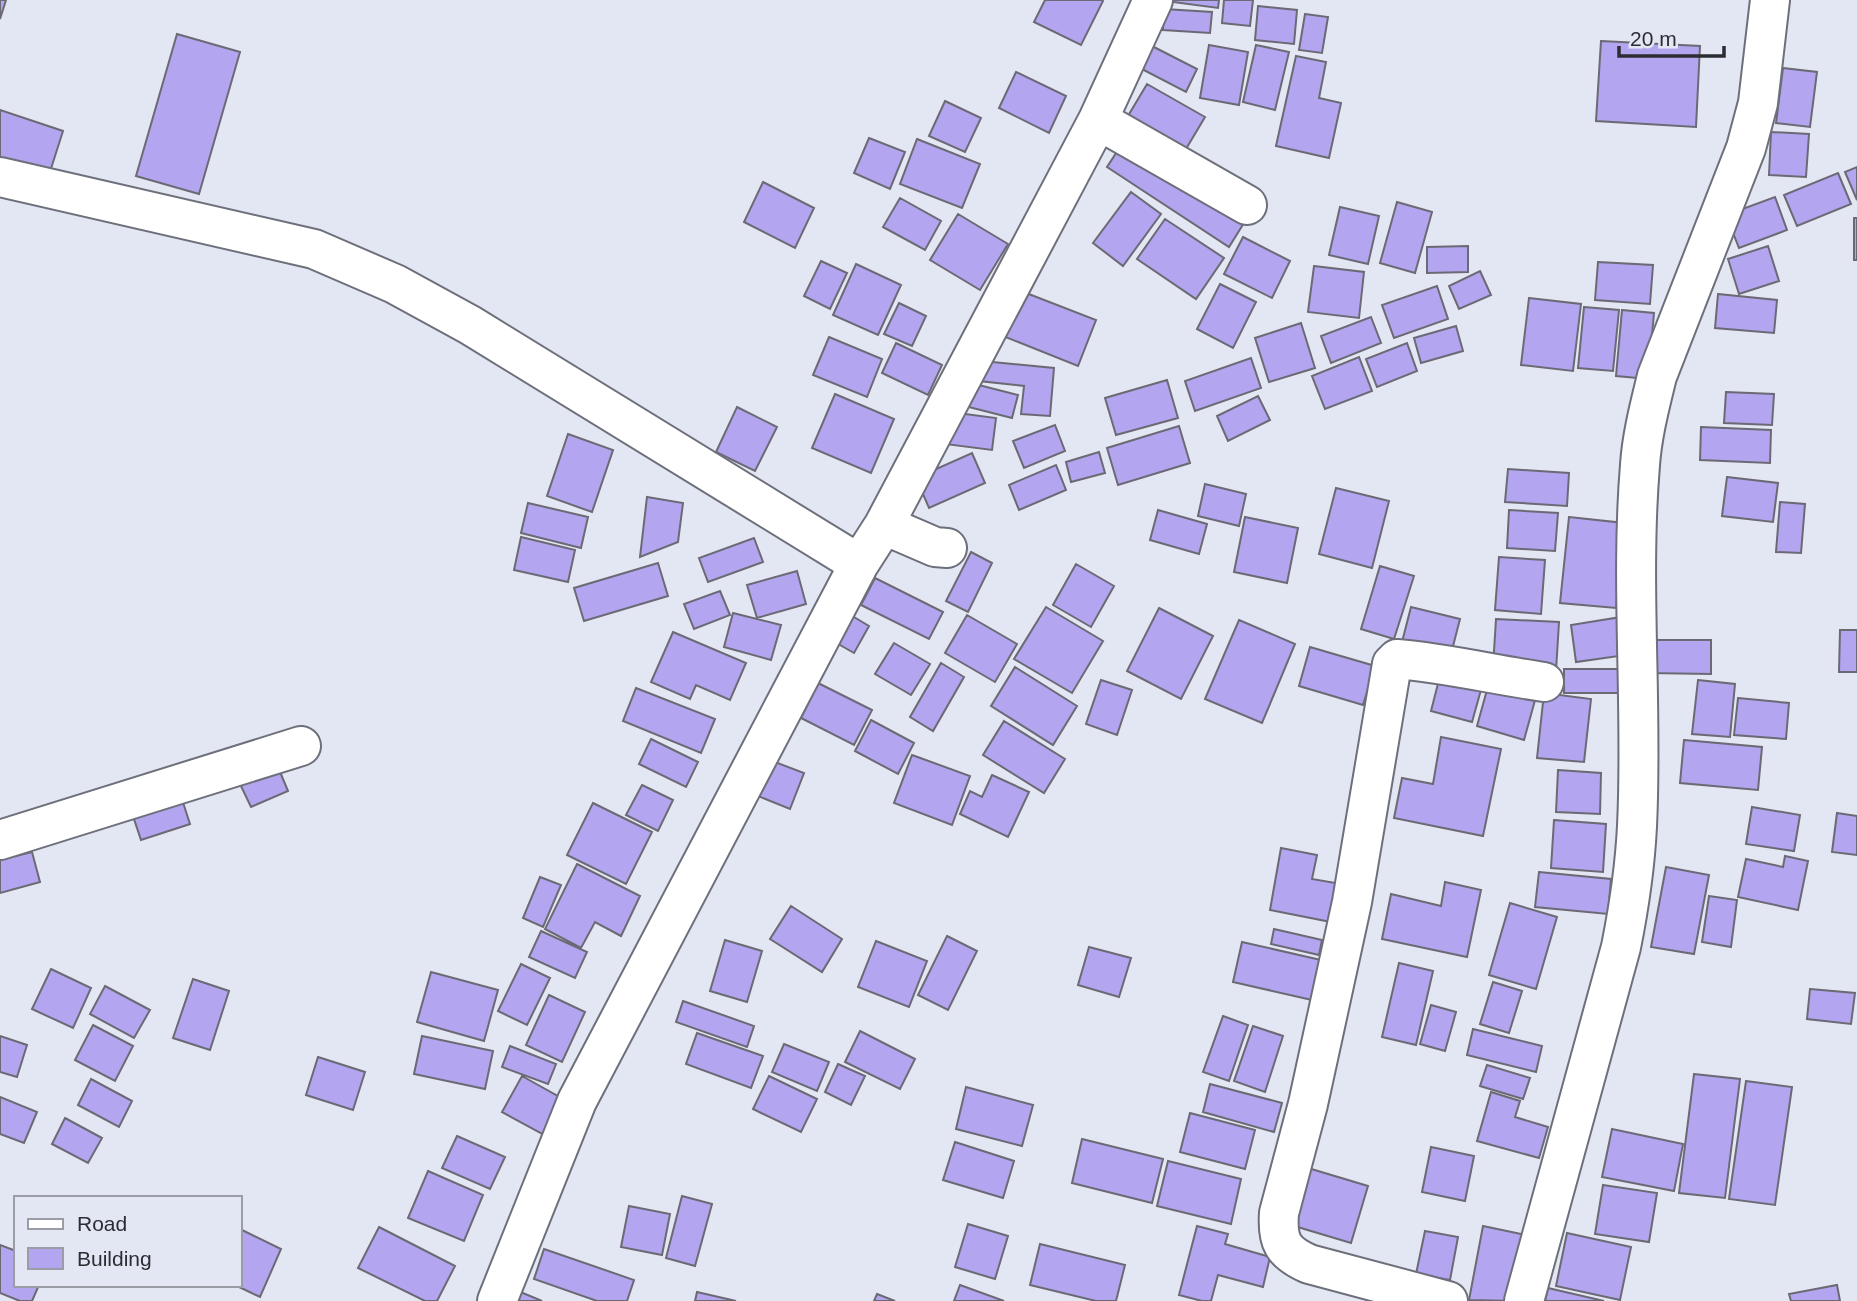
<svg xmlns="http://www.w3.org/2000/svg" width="1857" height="1301" font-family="Arial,sans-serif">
<rect width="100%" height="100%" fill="#e3e7f3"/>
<path fill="#b4a5f0" stroke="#6b6a74" stroke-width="2" d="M0,0H6L0,19Z
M1045,0H1102L1103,1L1081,45L1034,22Z
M1158,0H1219L1218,8Z
M1224,0H1253L1250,26L1222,23Z
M1258,6L1297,10L1294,44L1255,40Z
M1164,9L1212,12L1210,33L1163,30Z
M1305,14L1328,17L1322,53L1299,50Z
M177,34L240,52L199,194L136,176Z
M1601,41L1700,46L1696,127L1596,121Z
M1150,45L1197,69L1186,92L1138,67Z
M1209,45L1248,52L1239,105L1200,98Z
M1256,45L1289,52L1275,110L1243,102Z
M1296,56L1326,62L1319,98L1341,103L1329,158L1276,146Z
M1783,68L1817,72L1810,127L1776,123Z
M1016,72L1066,96L1049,133L999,108Z
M1147,84L1205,117L1186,149L1128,116Z
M945,101L981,118L965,152L929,136Z
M0,110L63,131L48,178L0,161Z
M1771,132L1809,134L1806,177L1769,175Z
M869,138L905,152L890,189L854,173Z
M1126,138L1247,218L1229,247L1107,167Z
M917,139L980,164L962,208L900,184Z
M1857,167V200L1845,172Z
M1838,173L1851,204L1797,226L1784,195Z
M763,182L814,208L795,248L744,222Z
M1131,192L1161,214L1123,266L1093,243Z
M1775,197L1787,230L1739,248L1726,215Z
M900,198L941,221L925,250L883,227Z
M1397,202L1432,212L1415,273L1380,263Z
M1340,207L1379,216L1368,264L1329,255Z
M958,214L1008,244L980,290L930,260Z
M1854,218H1857V260H1854Z
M1165,219L1224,258L1196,299L1137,259Z
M1243,237L1290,261L1272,298L1224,274Z
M1468,246V272L1427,273V247Z
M1768,246L1779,281L1739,294L1728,259Z
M821,261L847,273L830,309L804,296Z
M1598,262L1653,265L1650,304L1595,300Z
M856,264L901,285L878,335L833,315Z
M1314,266L1364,272L1359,318L1308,312Z
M1480,271L1491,295L1459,309L1449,286Z
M1220,284L1256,302L1233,348L1197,329Z
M1437,286L1448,319L1394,338L1382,305Z
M1021,291L1096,320L1078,366L1003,336Z
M1718,294L1777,300L1774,333L1715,328Z
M1529,298L1581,304L1573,371L1521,365Z
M899,303L926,316L912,346L884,334Z
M1584,307L1619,310L1613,371L1578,368Z
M1622,310L1654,313L1648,379L1616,376Z
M1371,317L1381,343L1331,363L1321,336Z
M1301,323L1315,368L1269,382L1255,338Z
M1456,326L1463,351L1421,363L1414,338Z
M829,337L882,359L867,397L813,375Z
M896,343L942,365L928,395L882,373Z
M1407,343L1417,371L1377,387L1366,359Z
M1359,357L1372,391L1325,409L1312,376Z
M1251,358L1261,388L1195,411L1185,381Z
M982,361L1054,368L1050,416L1021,414L1024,386L979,381Z
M1167,380L1178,418L1116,435L1105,398Z
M967,382L1018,395L1012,418L961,405Z
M1726,392L1774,394L1772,425L1724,423Z
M835,394L894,419L871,473L812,448Z
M1258,396L1270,420L1228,441L1217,416Z
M737,407L777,427L755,471L716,452Z
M950,412L996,418L992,450L945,444Z
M1055,425L1065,451L1024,468L1013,441Z
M1179,426L1190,463L1118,485L1107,448Z
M1701,427L1771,430L1770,463L1700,460Z
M568,434L613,450L592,512L547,496Z
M1099,452L1105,473L1071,482L1066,462Z
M972,453L985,483L929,508L916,478Z
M1056,465L1066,490L1019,510L1009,485Z
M1508,469L1569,473L1567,506L1505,502Z
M1727,477L1778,483L1773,522L1722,516Z
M1205,484L1246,494L1239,526L1198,516Z
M1336,488L1389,501L1372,568L1319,554Z
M647,497L683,503L678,542L640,557Z
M1780,502L1805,504L1801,553L1776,552Z
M528,503L588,517L581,548L521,533Z
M1158,510L1207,524L1199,554L1150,540Z
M1509,510L1558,513L1555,551L1507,548Z
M1245,517L1298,528L1287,583L1234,572Z
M1569,517L1624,523L1616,608L1560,603Z
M521,537L575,550L568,582L514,570Z
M754,538L763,562L708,582L699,558Z
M971,552L992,563L968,612L946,601Z
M1499,557L1545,560L1541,614L1495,610Z
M658,563L668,596L584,621L574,588Z
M1076,564L1114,586L1091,627L1053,605Z
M1380,566L1414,576L1394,639L1361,629Z
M797,571L806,604L757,618L747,585Z
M875,578L943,612L929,639L861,605Z
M720,591L730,615L694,629L684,604Z
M1046,607L1103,641L1072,693L1014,659Z
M1411,607L1460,619L1451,654L1402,642Z
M1159,608L1213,636L1181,699L1127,671Z
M733,613L781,625L771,660L724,647Z
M849,614L869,626L854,653L833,641Z
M967,615L1017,644L995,682L945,653Z
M1621,617L1626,655L1576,662L1571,625Z
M1496,619L1559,622L1556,671L1493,667Z
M1239,620L1295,644L1262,723L1205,699Z
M1840,630H1857V672H1839Z
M673,632L746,663L730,700L696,685L690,699L651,682Z
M1648,640H1711V674L1647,673Z
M894,643L930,664L911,695L875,674Z
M1310,647L1375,666L1363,705L1299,686Z
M941,663L964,677L933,731L910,717Z
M1015,667L1077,706L1053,745L991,706Z
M1442,668L1484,679L1472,722L1431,711Z
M1564,669H1627V693H1564Z
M1490,679L1537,693L1524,740L1477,726Z
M1101,680L1132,690L1117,735L1086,724Z
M1698,680L1735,684L1730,737L1692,734Z
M818,683L872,710L854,745L801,718Z
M636,688L715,719L701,753L623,721Z
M1544,693L1591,699L1584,762L1537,758Z
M1738,698L1789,703L1786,739L1734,735Z
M871,720L914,743L898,774L855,751Z
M1004,721L1065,759L1044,793L983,755Z
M1441,737L1501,749L1483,836L1394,818L1402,778L1433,784Z
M651,739L698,762L686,787L639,764Z
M1684,740L1762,747L1758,790L1680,783Z
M912,755L970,776L952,825L894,803Z
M767,759L804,773L790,809L753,794Z
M278,767L288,791L251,807L240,784Z
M1558,770L1601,773L1600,814L1556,812Z
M992,775L1029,792L1008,837L960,814L970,791L982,797Z
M642,785L673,800L658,831L626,815Z
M179,790L190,824L141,840L130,807Z
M593,803L652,832L626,884L567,855Z
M1752,807L1800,815L1794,851L1746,844Z
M1837,813L1857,816V855L1832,852Z
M1554,820L1606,824L1603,872L1551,868Z
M1281,848L1317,855L1312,879L1347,885L1341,924L1270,910Z
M32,852L40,882L0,893V860Z
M1785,856L1808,861L1798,910L1738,897L1746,859L1783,867Z
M577,864L640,896L621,936L595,922L581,948L545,929Z
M1666,867L1709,875L1694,954L1651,947Z
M1539,872L1611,879L1608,914L1535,907Z
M540,877L561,885L543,927L523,918Z
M1445,882L1481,890L1467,957L1382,939L1391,894L1441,906Z
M1709,896L1737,900L1731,947L1702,942Z
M1510,903L1557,917L1536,989L1489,975Z
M791,906L842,939L822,972L770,939Z
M1274,929L1322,940L1319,955L1271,944Z
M541,931L587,952L575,978L529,957Z
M947,936L977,951L948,1010L918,995Z
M725,940L762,951L747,1002L710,991Z
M876,941L927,961L909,1007L858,987Z
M1242,942L1321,960L1312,1000L1233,982Z
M1089,947L1131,958L1119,997L1078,985Z
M1399,963L1433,971L1416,1045L1382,1037Z
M521,964L550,978L527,1025L498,1011Z
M51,969L91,988L73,1028L32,1009Z
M431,972L498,990L484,1041L417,1022Z
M193,979L229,991L210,1050L173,1038Z
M1493,982L1522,991L1509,1033L1480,1024Z
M105,986L150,1010L134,1038L90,1014Z
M1810,989L1855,993L1851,1024L1807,1019Z
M549,995L585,1012L562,1062L526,1045Z
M683,1001L754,1026L747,1047L676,1022Z
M1431,1005L1456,1012L1445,1051L1420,1044Z
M1223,1016L1248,1025L1229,1081L1203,1072Z
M93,1025L133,1046L115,1081L75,1060Z
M1253,1026L1283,1036L1265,1092L1234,1081Z
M1473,1029L1542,1046L1536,1072L1467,1055Z
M860,1031L915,1059L900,1089L845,1062Z
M697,1033L763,1056L751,1088L686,1064Z
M0,1036L27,1045L17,1077L0,1072Z
M422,1036L493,1051L485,1089L414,1074Z
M784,1044L829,1062L817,1091L772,1072Z
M510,1046L556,1064L548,1084L502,1067Z
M318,1057L365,1072L353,1110L306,1095Z
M838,1064L865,1076L851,1105L825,1092Z
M1487,1065L1530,1078L1523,1099L1480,1086Z
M1694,1074L1740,1079L1725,1198L1679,1193Z
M522,1076L563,1099L544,1135L502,1112Z
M769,1076L817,1099L801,1132L753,1109Z
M91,1079L132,1101L119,1127L78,1105Z
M1746,1081L1792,1087L1775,1205L1729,1199Z
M1210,1084L1282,1103L1274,1132L1203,1112Z
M966,1087L1033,1105L1022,1146L956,1129Z
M1491,1092L1520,1101L1515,1117L1548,1127L1539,1158L1477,1141Z
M0,1097L37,1112L24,1143L0,1134Z
M1190,1113L1255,1130L1245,1169L1180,1152Z
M65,1118L102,1138L88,1163L52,1144Z
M1612,1129L1683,1144L1674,1191L1602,1177Z
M457,1136L505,1157L490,1189L442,1168Z
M1082,1139L1163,1159L1152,1203L1072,1183Z
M955,1142L1014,1161L1003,1198L943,1180Z
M1431,1147L1474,1156L1465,1201L1422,1192Z
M1168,1161L1241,1179L1231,1224L1157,1206Z
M1308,1168L1368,1186L1351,1243L1291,1225Z
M428,1171L483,1195L464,1241L408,1218Z
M1603,1185L1657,1193L1649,1242L1595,1234Z
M682,1196L712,1204L695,1266L666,1258Z
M629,1206L670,1214L662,1255L621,1247Z
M968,1224L1008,1236L995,1279L955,1267Z
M1197,1226L1228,1234L1225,1244L1270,1257L1263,1287L1218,1275L1211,1301H1202L1179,1295Z
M1483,1226L1526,1235L1514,1301L1469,1300Z
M379,1227L455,1266L437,1301H425L358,1268Z
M240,1229L281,1249L260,1297L235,1285H240Z
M1425,1231L1458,1237L1450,1280L1416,1274Z
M1567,1233L1631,1247L1620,1300L1556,1286Z
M1040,1244L1125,1265L1116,1301H1096L1030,1285Z
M0,1245L16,1251V1285H39L32,1301H20L0,1293Z
M544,1249L634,1280L627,1301H597L534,1279Z
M960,1285L1004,1301H954Z
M1837,1285L1840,1301H1791L1789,1294Z
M1548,1288L1604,1301H1545Z
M518,1291L542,1301H514Z
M697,1292L736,1301H695Z
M877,1294L895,1301H874Z"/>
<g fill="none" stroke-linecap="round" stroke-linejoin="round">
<g stroke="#6d707b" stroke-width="42">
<path id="minor" d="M1098,120L1247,205
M0,177L314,249L395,284L470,325L859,564
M884,525L935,547L947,548
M0,840L301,746
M497,1301L577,1101L859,564L884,525L1098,120L1153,0
M1448,1301L1309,1264C1282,1252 1277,1241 1279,1213L1308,1104L1352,902L1392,664L1397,659C1446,663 1495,675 1544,682
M1524,1301L1621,947C1629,907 1635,867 1637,826C1643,706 1630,585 1640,465C1642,435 1650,405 1657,376L1746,148L1758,103L1770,0"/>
</g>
<use href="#minor" stroke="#fff" stroke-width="38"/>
</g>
<rect x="14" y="1196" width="228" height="91" fill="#e3e7f3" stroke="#9a9da6" stroke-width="2"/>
<rect x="28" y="1219" width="35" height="10" fill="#ffffff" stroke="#9a9da6" stroke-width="2"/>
<text x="77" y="1231" font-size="21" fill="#2c2d32">Road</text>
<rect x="28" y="1248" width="35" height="21" fill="#b4a5f0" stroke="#9a9da6" stroke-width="2"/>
<text x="77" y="1266" font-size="21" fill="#2c2d32">Building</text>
<path d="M1619 46v10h105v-10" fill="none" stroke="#2c2d32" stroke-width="3.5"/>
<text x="1630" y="46" font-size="21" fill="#2c2d32" stroke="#e3e7f3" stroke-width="5" paint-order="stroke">20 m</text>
</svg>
